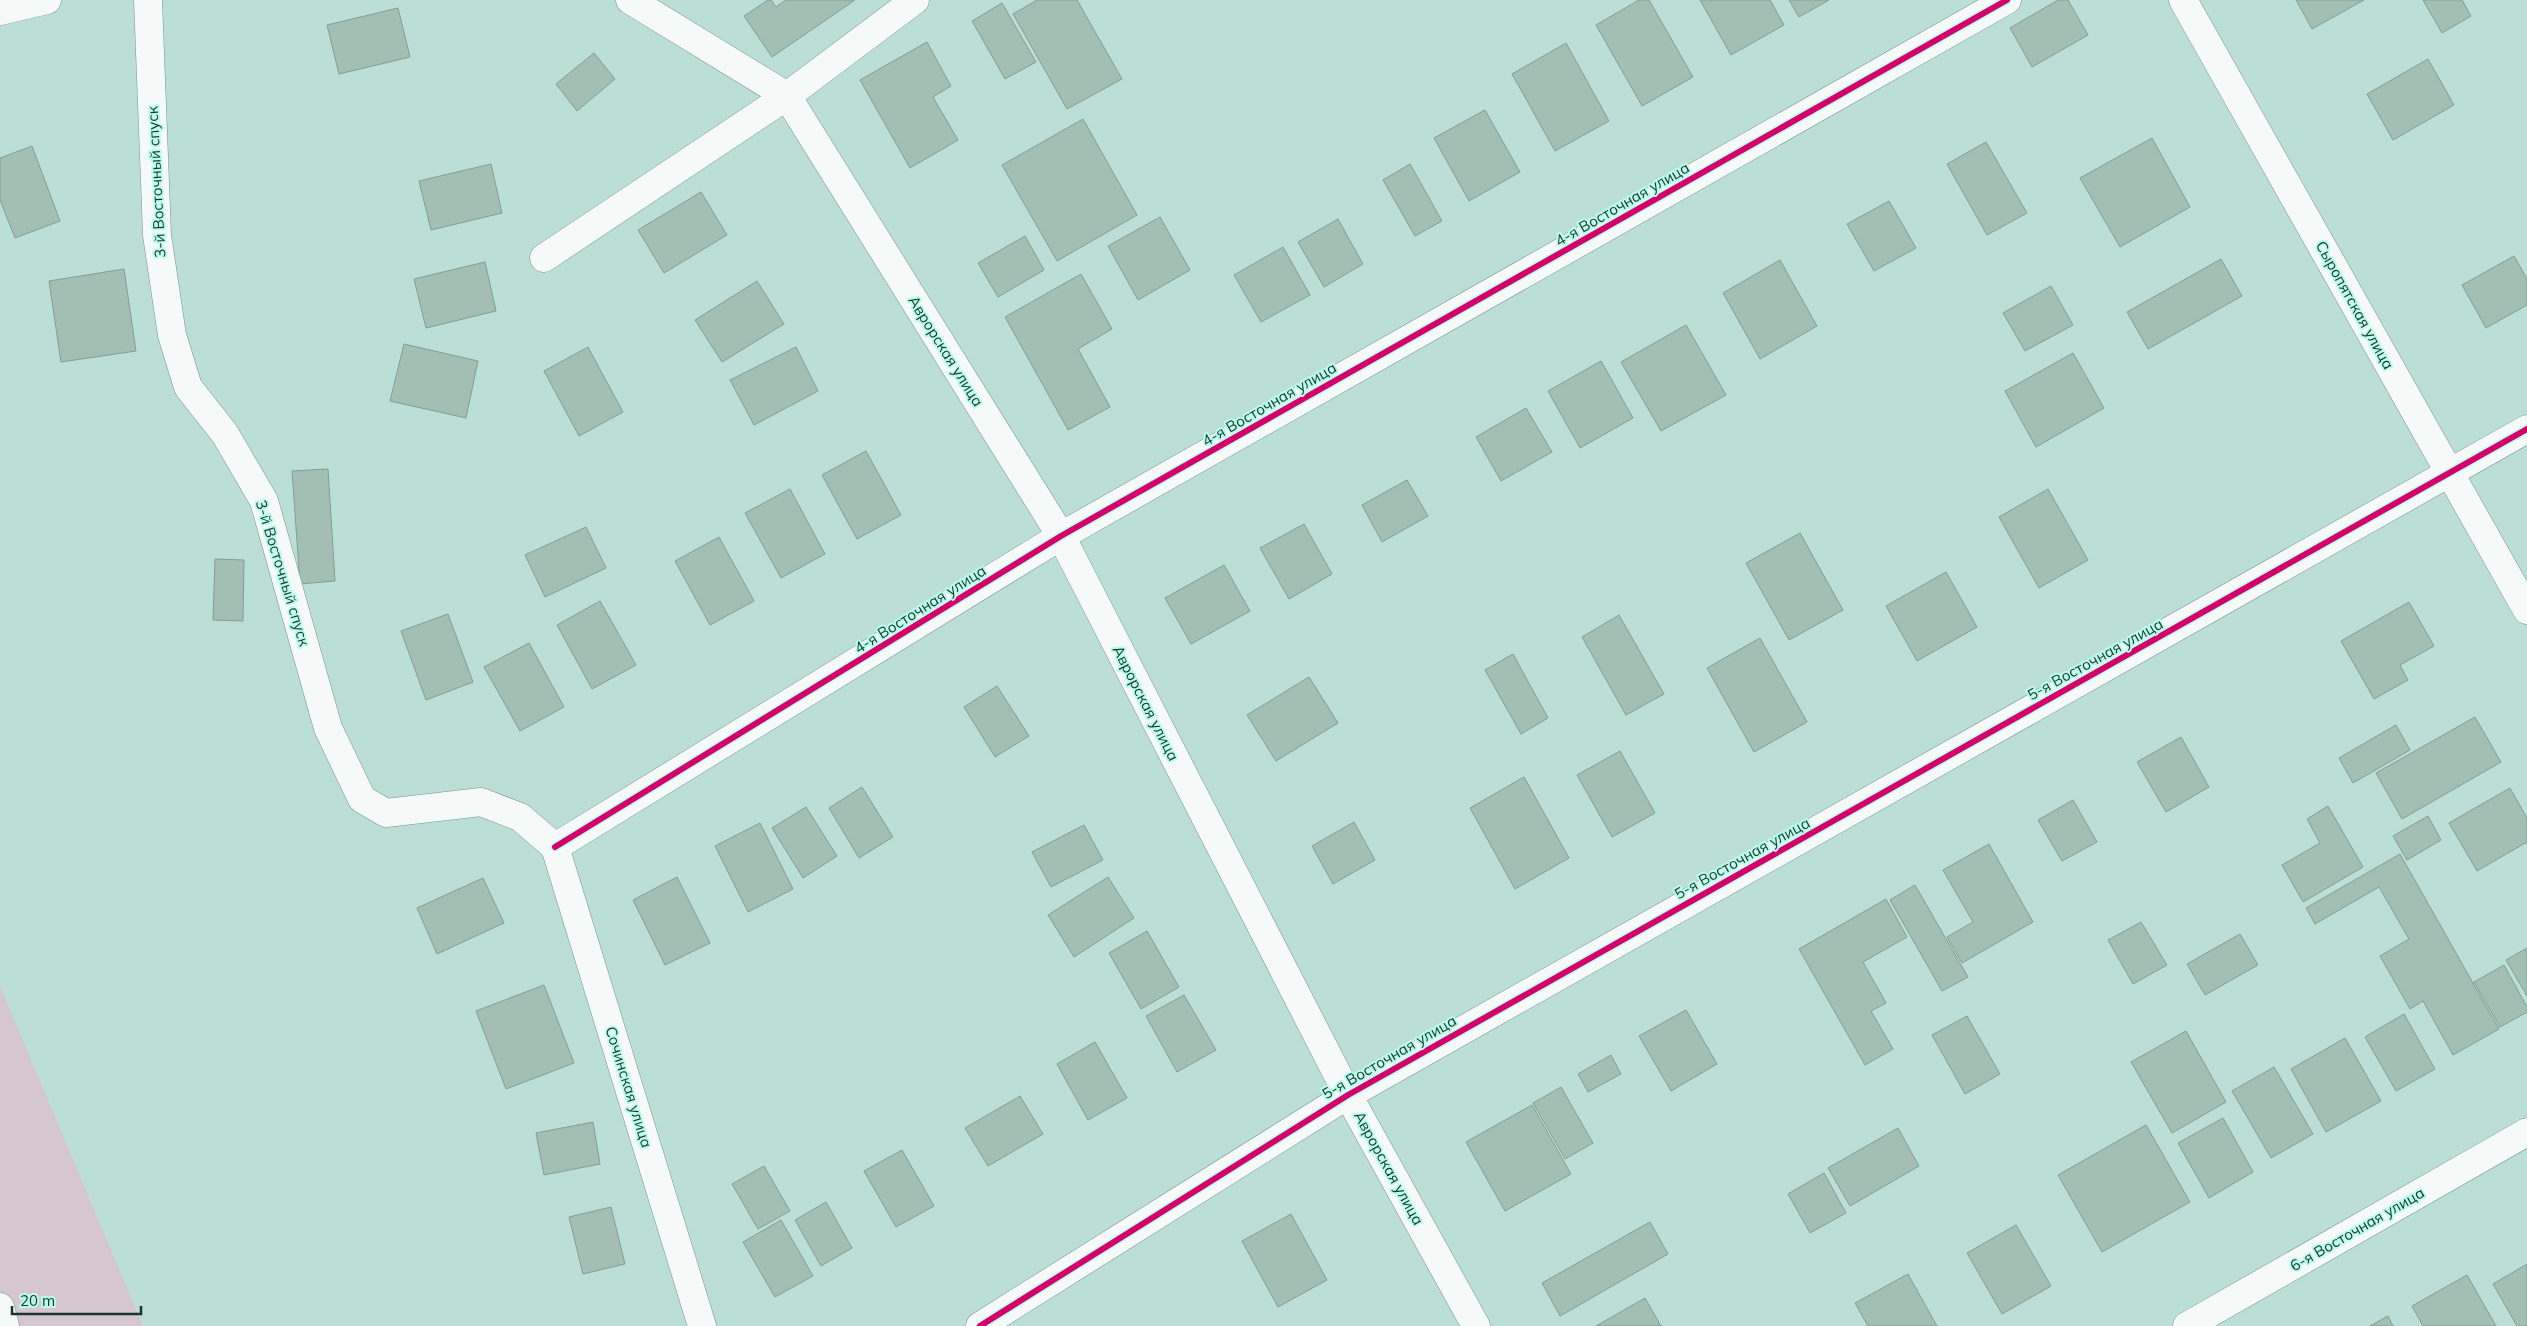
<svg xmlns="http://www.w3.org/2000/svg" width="2527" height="1326" font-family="Mulish,sans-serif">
<rect width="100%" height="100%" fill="#bbdfd6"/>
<path fill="#d5c7cd" d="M0,986L143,1326H0Z"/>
<path fill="#a3bfb4" stroke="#839d93" d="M768,0H771L776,7L786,0H855L772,57L744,16Z
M1037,0H1077L1122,79L1067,109L1013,14Z
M1639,0H1649L1693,77L1642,106L1596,25Z
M1700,0H1770L1784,25L1731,55Z
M1789,0H1829L1799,17Z
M2058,0H2068L2088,35L2032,67L2010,28Z
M2296,0H2364L2312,29Z
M2423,0H2462L2471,16L2442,33Z
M1002,3L1036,62L1005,79L972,21Z
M398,8L410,57L339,74L327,25Z
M927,42L951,86L933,97L958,140L910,168L860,80Z
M1566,43L1609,121L1555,151L1512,74Z
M594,53L615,79L577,111L556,84Z
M2428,59L2454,105L2393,140L2367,94Z
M1485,110L1520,172L1469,201L1434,138Z
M1083,119L1137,215L1057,261L1002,165Z
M2152,138L2190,207L2120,247L2080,178Z
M1986,142L2027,213L1987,235L1947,164Z
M32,146L60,221L15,238L0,200V158Z
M491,164L502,213L431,230L419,181Z
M1410,164L1442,221L1415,236L1383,180Z
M701,192L727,235L664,273L638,230Z
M1889,201L1916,248L1874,271L1847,224Z
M1160,217L1190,270L1138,300L1108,246Z
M1338,219L1363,264L1324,287L1298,242Z
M1025,236L1044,270L998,297L978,263Z
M1283,247L1310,295L1261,322L1234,275Z
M2514,256L2527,279V305L2486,328L2462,285Z
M2221,259L2242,296L2148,349L2127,312Z
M1780,260L1817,326L1760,359L1723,293Z
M485,262L496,311L426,328L414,279Z
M124,269L136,351L61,362L49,281Z
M1081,274L1112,329L1078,349L1110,407L1068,430L1005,317Z
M757,281L784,324L722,362L695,320Z
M2051,286L2073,325L2025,351L2003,313Z
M1686,325L1726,395L1661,431L1621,362Z
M404,344L478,361L466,418L390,401Z
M588,347L623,412L579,436L544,371Z
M796,347L818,391L754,425L730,380Z
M2073,353L2104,408L2036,447L2005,391Z
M1601,361L1633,418L1580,448L1548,391Z
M1526,408L1552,452L1501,481L1476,437Z
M866,451L901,515L857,539L822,475Z
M328,469L335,581L300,584L292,471Z
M1407,480L1428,516L1382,542L1362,505Z
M790,489L825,554L781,578L745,513Z
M2048,489L2088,560L2039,588L1999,517Z
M1304,524L1332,574L1289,599L1260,548Z
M586,527L606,568L545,597L525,555Z
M1800,533L1843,610L1789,640L1746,563Z
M719,537L754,601L710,625L675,561Z
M215,559L244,560L243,621L213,620Z
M1224,565L1250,611L1191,644L1165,598Z
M1946,572L1977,627L1917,661L1886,606Z
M600,601L636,665L592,689L557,625Z
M2409,602L2434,646L2400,665L2408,680L2374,699L2341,641Z
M448,614L473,682L426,700L401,631Z
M1619,615L1664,694L1626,715L1582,637Z
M1760,638L1807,722L1754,752L1707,668Z
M529,643L564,707L520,731L484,667Z
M1513,654L1548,718L1521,734L1485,670Z
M1309,677L1338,723L1276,761L1247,715Z
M997,686L1029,736L995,757L964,707Z
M2475,717L2501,762L2402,819L2376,773Z
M2396,725L2410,750L2353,783L2339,758Z
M2181,737L2209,787L2166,812L2137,762Z
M1620,751L1655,813L1612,837L1577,775Z
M1524,777L1569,858L1515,889L1470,808Z
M862,787L893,837L859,858L829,808Z
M2510,788L2527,818V842L2477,871L2449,823Z
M2073,800L2097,842L2062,861L2038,820Z
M2328,806L2363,867L2303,902L2282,865L2320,843L2307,819Z
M806,807L837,856L803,878L772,828Z
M2428,816L2441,840L2407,860L2393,836Z
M1354,822L1375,860L1333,884L1312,846Z
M760,823L793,889L748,912L715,846Z
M1084,825L1103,860L1051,887L1032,852Z
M1989,844L2033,922L1962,963L1947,937L1973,922L1943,870Z
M2400,854L2499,1029L2453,1055L2423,1001L2410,1009L2380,956L2409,939L2379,887L2315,924L2306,908Z
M677,877L710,943L665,965L633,900Z
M1108,877L1134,918L1074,957L1048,915Z
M483,878L504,923L437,954L417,908Z
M1915,885L1968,977L1942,991L1890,900Z
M1886,899L1907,937L1863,962L1886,1003L1871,1011L1893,1049L1865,1065L1799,949Z
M2141,922L2167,965L2133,984L2108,940Z
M1147,931L1179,987L1141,1009L1109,953Z
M2240,934L2258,965L2205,995L2187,964Z
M2527,948V996L2506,960Z
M2504,965L2527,1007V1012L2500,1027L2474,982Z
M544,985L574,1063L506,1089L476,1011Z
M1184,995L1216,1050L1177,1072L1146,1016Z
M1686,1010L1717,1064L1671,1091L1639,1036Z
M2404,1014L2435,1069L2396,1091L2365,1037Z
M1967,1016L2000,1074L1965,1094L1932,1035Z
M2186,1031L2226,1102L2172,1133L2131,1062Z
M2345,1038L2381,1101L2326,1132L2291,1069Z
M1095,1042L1127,1098L1088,1120L1057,1064Z
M1611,1055L1621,1074L1588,1092L1578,1074Z
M2274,1067L2313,1134L2271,1158L2232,1091Z
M1561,1087L1593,1143L1565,1159L1533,1103Z
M1020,1096L1043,1134L988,1166L965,1128Z
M1532,1105L1571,1174L1505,1211L1466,1142Z
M2223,1118L2253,1172L2209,1198L2178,1143Z
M593,1122L600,1164L544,1175L536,1133Z
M2146,1125L2190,1202L2102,1252L2058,1175Z
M1898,1128L1919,1166L1850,1206L1828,1168Z
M902,1150L934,1206L896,1227L864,1171Z
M764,1166L790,1211L758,1229L732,1184Z
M1824,1173L1846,1213L1810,1233L1788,1194Z
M826,1202L852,1248L821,1266L795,1220Z
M611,1207L625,1264L583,1274L569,1217Z
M1291,1214L1327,1280L1278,1307L1242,1241Z
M781,1220L813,1276L775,1297L743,1242Z
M1650,1222L1668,1254L1560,1316L1542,1283Z
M2016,1225L2051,1286L2002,1314L1967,1253Z
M2527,1264V1326H2517L2493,1284Z
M1908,1274L1937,1326H1868L1855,1303Z
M2467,1275L2496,1326H2423L2412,1306Z
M1645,1298L1661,1326H1596Z
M2388,1316L2393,1326H2370Z"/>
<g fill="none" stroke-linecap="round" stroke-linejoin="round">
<g stroke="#76948d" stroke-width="29">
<path id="minor" d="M148,0L157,235L172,335L188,387L225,434L264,501L328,728L362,799L386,813L481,802L520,817L555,847
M630,0L787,96L1061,536L1348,1095L1476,1326
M2183,0L2527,610
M0,11L47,0
M544,258L787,96L915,0
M555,847L1061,536L2007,0
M555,847L702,1326
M0,1307L5,1326
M980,1326L1348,1095L2527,429
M2187,1326L2527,1132"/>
</g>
<use href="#minor" stroke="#f5faf9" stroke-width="28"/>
<g stroke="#b9fceb" stroke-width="9">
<path id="cycleway" d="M555,847L1061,536L2007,0
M980,1326L1348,1095L2527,429"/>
</g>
<use href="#cycleway" stroke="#d6006c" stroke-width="6"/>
</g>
<g text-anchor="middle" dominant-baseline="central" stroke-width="4" stroke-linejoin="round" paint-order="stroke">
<g font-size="15" fill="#1b352f" stroke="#b9fceb">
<text transform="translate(156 182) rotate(-93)">3-й Восточный спуск</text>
<text transform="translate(1622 204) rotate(-30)">4-я Восточная улица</text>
<text transform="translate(2355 305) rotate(61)">Сыропятская улица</text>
<text transform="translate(946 351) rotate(58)">Аврорская улица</text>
<text transform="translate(1269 404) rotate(-30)">4-я Восточная улица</text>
<text transform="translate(283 573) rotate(73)">3-й Восточный спуск</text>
<text transform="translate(920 609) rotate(-32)">4-я Восточная улица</text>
<text transform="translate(2095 659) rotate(-29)">5-я Восточная улица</text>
<text transform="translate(1146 703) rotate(63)">Аврорская улица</text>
<text transform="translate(1742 858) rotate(-29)">5-я Восточная улица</text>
<text transform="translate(1389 1057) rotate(-30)">5-я Восточная улица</text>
<text transform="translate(629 1087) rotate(73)">Сочинская улица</text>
<text transform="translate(1389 1168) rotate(61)">Аврорская улица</text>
<text transform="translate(2357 1229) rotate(-30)">6-я Восточная улица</text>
</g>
</g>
<path d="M12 1306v8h129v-8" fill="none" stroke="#1b352f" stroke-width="2.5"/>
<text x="20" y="1306" font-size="15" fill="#1b352f" stroke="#b9fceb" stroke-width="4" paint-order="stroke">20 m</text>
</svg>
